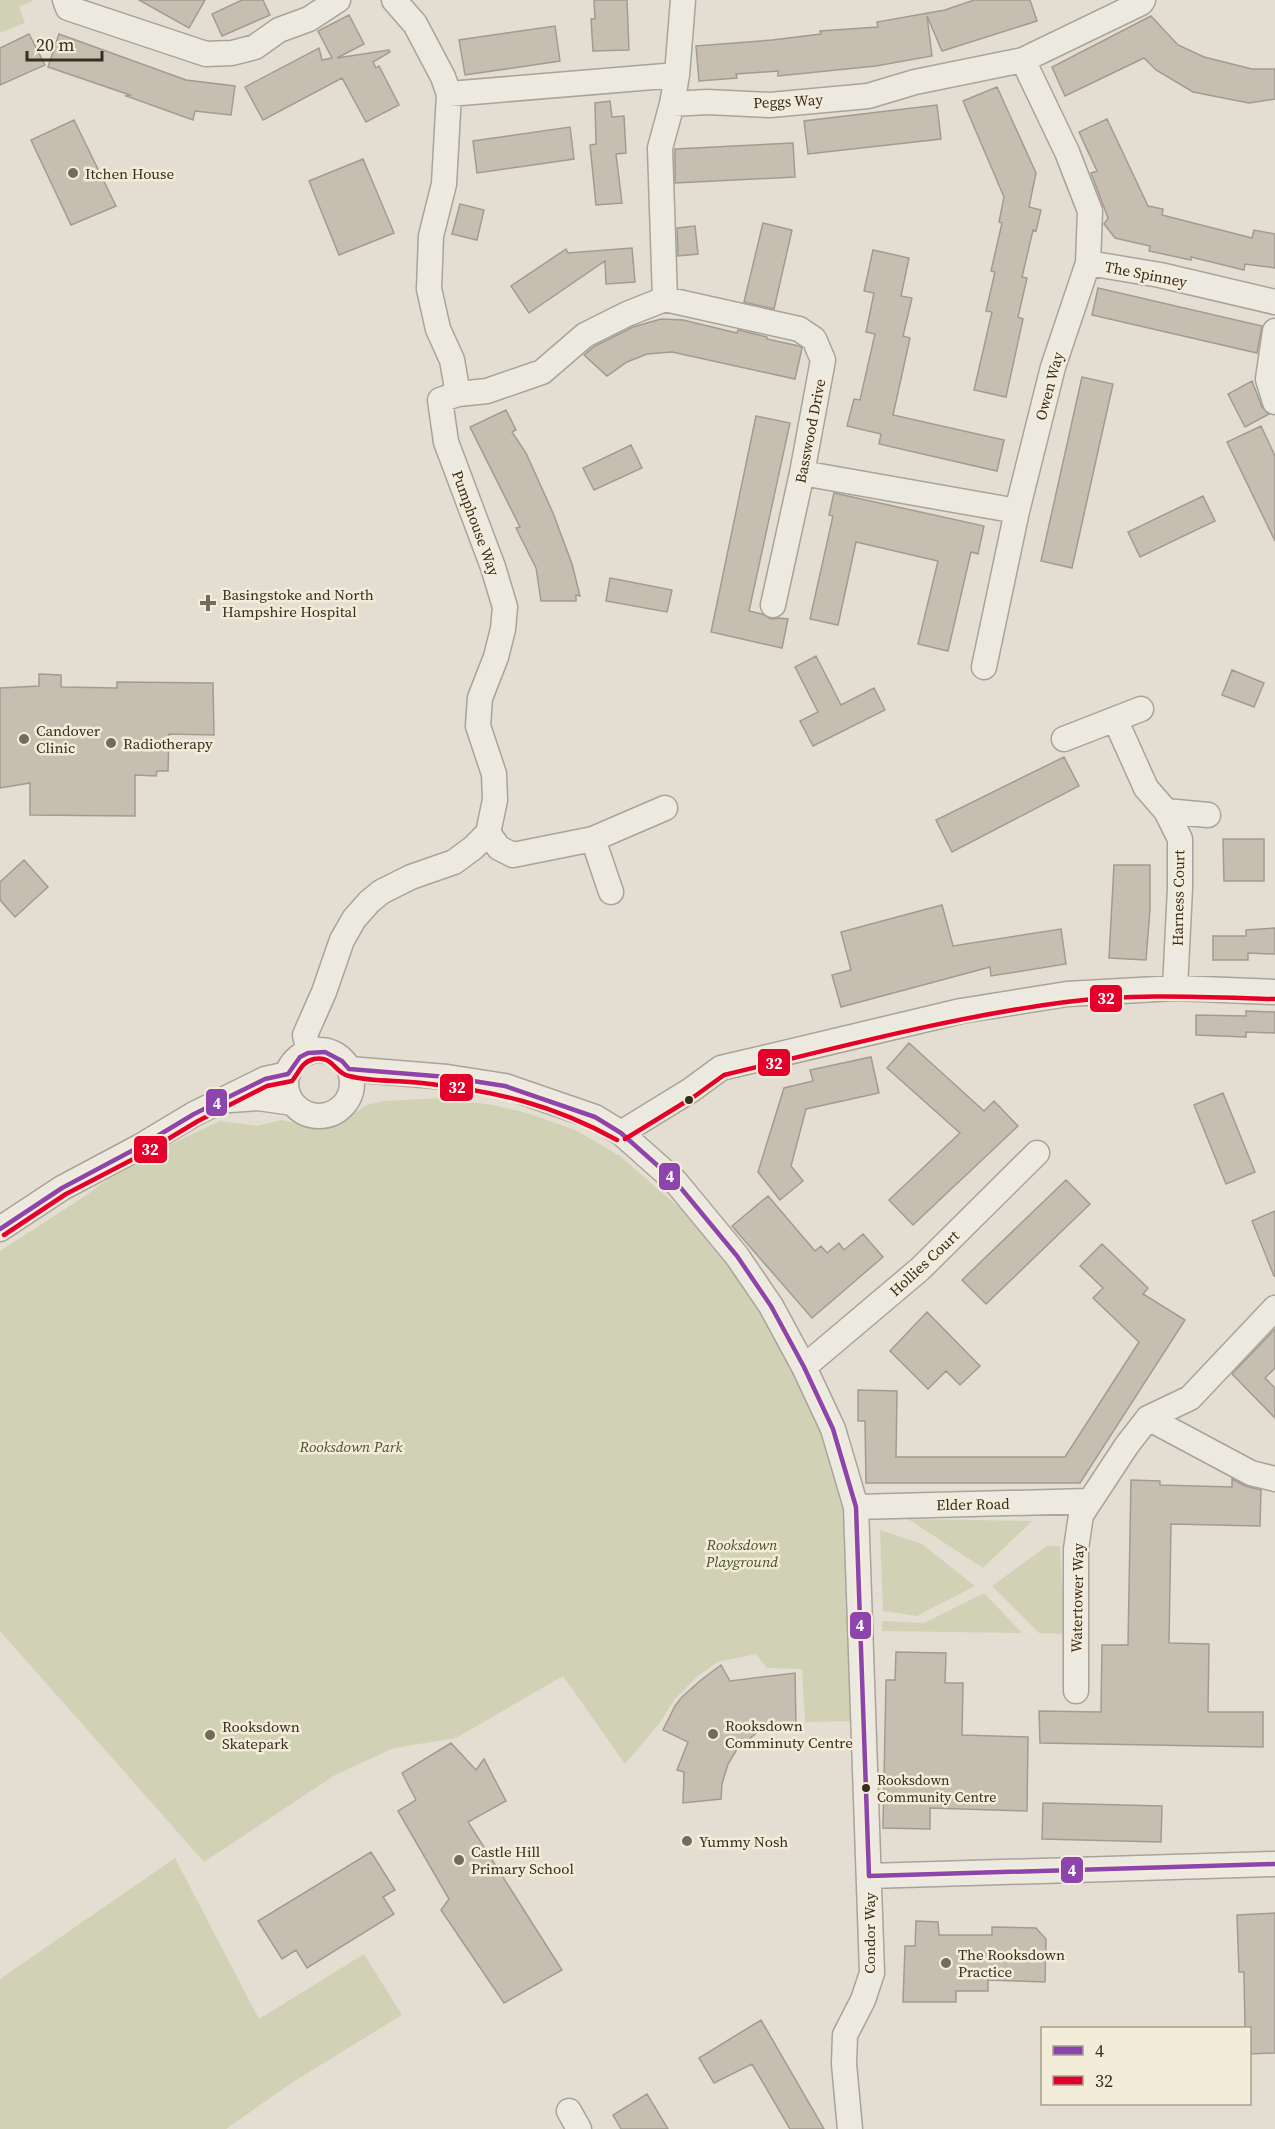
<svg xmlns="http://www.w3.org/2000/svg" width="1275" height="2129" font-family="'Source Serif 4',serif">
<rect width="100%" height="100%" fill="#e3ded1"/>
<path fill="#d1d2b5" d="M0,0H34L19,7L25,23L0,33Z
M440,1098L493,1105L531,1114L577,1131L620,1156L698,1224L749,1286L819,1422L851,1508L857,1721L805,1722L802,1669L767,1668L756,1654L717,1662L697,1677L675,1699L659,1724L625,1764L563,1676L456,1738L394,1748L335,1775L204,1862L0,1631V1251L79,1200L130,1164L220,1121L257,1126L281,1120L322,1128L338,1124L367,1105L384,1101Z
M908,1519L1032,1521L983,1568Z
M880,1530L922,1544L975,1586L917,1616L883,1611Z
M1047,1546H1060L1065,1634L1039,1633L992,1586Z
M984,1593L1022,1633L882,1631V1621L924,1623Z
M175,1858L259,2019L364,1954L402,2015L293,2082L226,2129H0V1979Z"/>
<path fill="#c7beb2" stroke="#a39b90" stroke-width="1.5" d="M139,0H205L189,28Z
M242,0H263L270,15L222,36L212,14Z
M594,0H627L629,50L593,51L591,19H595Z
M974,0H1030L1037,21L942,51L927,16L932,56L876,66L778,76V71L736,74L737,78L699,81L696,46L772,40L821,34L820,31L878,27L877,22L945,10Z
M349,15L364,44L337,58L389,50L390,52L373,62L376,68L379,66L399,105L366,122L342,78L263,120L245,87L319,48L322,60L332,58L318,31Z
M1151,16L1178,45L1204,57L1252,69H1275V99L1249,103L1193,92L1156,70L1144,58L1065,96L1052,67Z
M555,26L560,61L465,75L459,40Z
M29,34L45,65L0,85V48Z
M59,34L186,80L235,86L231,115L195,111L193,120L126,96L130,95L48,67Z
M997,87L1036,173L1029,207L1041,210L1036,231L1033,230L1022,277L1027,278L1018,317L1023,319L1006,397L974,390L992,312L986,311L995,272L991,271L1002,223L999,222L1004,197L963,101Z
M610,101L612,117L624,116L626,153L616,154L622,203L596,205L590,145L596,144L595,103Z
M937,105L941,139L808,154L804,121Z
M1107,119L1148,206L1163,209L1162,215L1252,238L1254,230L1275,234V268L1245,264L1244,270L1191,257V260L1149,251L1150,246L1115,238L1104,224L1108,218L1091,173L1097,171L1079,132Z
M74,120L116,206L71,225L31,140Z
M570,127L574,159L477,173L473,141Z
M793,143L795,177L675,183V149Z
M363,159L394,233L339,255L309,181Z
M460,204L484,210L477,240L452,234Z
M763,223L792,230L774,309L744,302Z
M695,226L698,254L678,256L677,228Z
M632,248L635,282L606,284L605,261L529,313L511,286L566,249L568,253Z
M873,250L909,258L901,296L912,298L903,336L910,338L893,415L1004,440L997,471L879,444L881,434L847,426L854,399L860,400L875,334L866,332L874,293L864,291Z
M1098,288L1262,326L1257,353L1092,315Z
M661,319L683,320L737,333L738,330L767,337V339L799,346L802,348L795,379L672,352L647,354L627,362L607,376L584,355L595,346L633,327Z
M1082,377L1113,384L1072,568L1041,561Z
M1252,381L1262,407L1269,414L1245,427L1228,394Z
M506,410L516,430L512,432L526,453L553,513L572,564L580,596L576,595V601H541L536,568L516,528L520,527L470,427Z
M756,416L790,423L749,611L762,614L771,619L779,618L788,619L782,648L711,632Z
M1261,426L1275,456V541L1227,442Z
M631,445L642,468L594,490L583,468Z
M834,493L984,526L978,554L971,552L948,651L918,644L938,561L856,542L838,625L810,619L833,516L829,515Z
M1203,496L1215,521L1140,557L1128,532Z
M610,578L672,590L667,612L606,601Z
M816,656L841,705L874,688L885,710L813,746L800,721L818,712L795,667Z
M1232,670L1264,683L1254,707L1222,695Z
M39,674L61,675V687L117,688V682L213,683L214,735L169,734L168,771H157L156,776L135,775V816L30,815V783L0,788V688L39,686Z
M1064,757L1079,786L952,852L936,820Z
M1223,839H1264V881H1224Z
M24,860L48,887L15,917L0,900V882Z
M1114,865H1150V909L1146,960L1109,958Z
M942,905L953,946L1061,929L1066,964L991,976L990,967L841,1007L832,975L851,970L841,932Z
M1275,928V954L1248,953V960H1213V936H1246V930Z
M1246,1011L1275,1012V1033L1246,1032V1037L1196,1035V1015L1246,1016Z
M909,1043L984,1111L994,1101L1018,1126L913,1225L889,1200L960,1133L887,1068Z
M871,1057L879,1093L806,1109L791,1166L803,1181L780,1200L758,1172L784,1088L813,1081L810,1070Z
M1223,1093L1255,1172L1226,1184L1194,1105Z
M1066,1180L1090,1204L986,1304L962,1280Z
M768,1196L815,1251L821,1246L827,1253L839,1243L844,1250L863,1234L883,1257L812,1318L732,1226Z
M1275,1211V1276H1274L1252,1221Z
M1102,1244L1148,1288L1143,1294L1185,1320L1080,1483H866L865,1421H858V1390L897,1391L896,1457H1065L1139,1342L1093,1298L1103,1288L1080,1266Z
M927,1312L980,1366L960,1385L946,1371L928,1389L890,1351Z
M1275,1329V1368L1265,1378L1275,1388V1418L1232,1374Z
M1232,1479L1245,1486L1261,1490L1260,1526L1171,1524L1169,1643L1209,1644L1208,1712H1263V1747L1040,1743L1039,1711L1101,1712L1102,1645H1128L1131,1480L1160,1481V1485L1232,1487Z
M896,1652L946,1653L945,1683H963L962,1735L1028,1737L1027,1811L930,1808V1829L883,1828L886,1680H895Z
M721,1665L730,1681L795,1673L796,1724L775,1726L759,1731L737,1749L728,1764L722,1784L721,1799L683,1803L684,1772L677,1770L688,1742L663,1730L675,1706L682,1697L701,1680Z
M451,1743L476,1770L484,1759L506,1801L468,1822L562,1970L504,2003L441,1910L449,1899L398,1811L416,1800L402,1773Z
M1043,1803L1162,1806L1161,1842L1042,1839Z
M371,1852L395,1890L383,1897L394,1914L307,1968L296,1950L282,1959L258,1921Z
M1275,1913V2053L1250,2054V2028H1245L1244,1972H1239L1237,1915Z
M916,1921L938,1922L939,1935H992V1927L1036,1928L1046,1939L1045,1982L988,1980V1991H956V2002H903L905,1946H915Z
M761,2020L824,2129H790L752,2064L714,2083L699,2058Z
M647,2094L668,2129H621L613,2115Z"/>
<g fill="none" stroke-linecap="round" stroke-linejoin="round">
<g stroke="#a9a399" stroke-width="27">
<path id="minor" d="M65,0L68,8L206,54L232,53L255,47L279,30L309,19L338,0
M1023,60L1067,152L1090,211L1088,263L1160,275L1275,302
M449,94L677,75
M672,104L707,102L770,105L868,96L915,82L1023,60L1141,3L1143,0
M665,299L660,148L672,104L677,75L683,0
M1275,331L1268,379L1275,402
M458,394L487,391L542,372L585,335L627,314L665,299L799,329L814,339L823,360L802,473L773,605
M802,473L1017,511
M984,667L1017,511L1053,367L1088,263
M1115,719L1146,788L1166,811L1180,839V888L1175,988
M1064,739L1141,709
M1166,811L1208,815
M488,833L499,848L513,855L593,839L665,808
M593,839L611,892
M286 1083a33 33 0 1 1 66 0a33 33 0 1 1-66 0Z
M309,1052L305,1035L324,992L342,940L354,919L369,902L381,892L411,877L454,862L473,848L488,833L495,800L494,774L478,726L480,698L496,657L503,629L505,607L493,567L446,442L440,400L458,394L452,360L438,329L429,289L431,236L444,184L449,94L443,77L415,24L394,0
M349,1069L447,1077L505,1086L595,1117L621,1133L675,1181L737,1256L771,1306L804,1367L833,1429L856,1507L872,1973L863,2000L845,2035L844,2064L850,2129
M230,1100L258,1098L293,1103
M621,1133L691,1090L721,1068L961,1011L1067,994L1175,988L1275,992
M0,1229L62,1188L139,1147L194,1114L265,1079L288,1074
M804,1367L920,1269L1037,1153
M1148,1418L1251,1473L1275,1479
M856,1507L1089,1501
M1076,1691V1549L1081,1515L1127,1445L1148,1418L1190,1398L1275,1308
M869,1876L1275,1864
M569,2111L579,2129"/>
</g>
<use href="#minor" stroke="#ece9e1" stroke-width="24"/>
<g stroke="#f3ecd8" stroke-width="9">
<path id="bus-1" d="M0,1229L62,1188L139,1147L194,1114L265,1079L288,1074L300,1057L308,1053L325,1052L342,1061L349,1069L447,1077L505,1086L595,1117L621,1133L675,1181L737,1256L771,1306L804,1367L833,1429L856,1507L869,1876
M869,1876L1275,1864"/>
</g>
<g stroke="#f3ecd8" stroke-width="9">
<path id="bus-2" d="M625,1139L695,1096L724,1075C837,1048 950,1017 1066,1002C1135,993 1205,997 1275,999
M4,1235L66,1194L143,1154L198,1121L267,1086L292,1081C299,1073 301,1062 314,1059C333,1055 335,1074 349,1076C372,1082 398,1080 422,1083C495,1091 552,1104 617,1140"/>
</g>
<use href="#bus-1" stroke="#8e44ad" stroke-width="4.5"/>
<use href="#bus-2" stroke="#e4002b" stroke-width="4.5"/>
</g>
<g fill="#746b5f" stroke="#f3ecd8" stroke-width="2">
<circle cx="73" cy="173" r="6"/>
<path d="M205 594h6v6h6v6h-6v6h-6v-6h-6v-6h6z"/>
<circle cx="24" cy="739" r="6"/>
<circle cx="111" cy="743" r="6"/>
<circle cx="713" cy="1734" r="6"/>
<circle cx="210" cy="1735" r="6"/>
<circle cx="687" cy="1841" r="6"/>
<circle cx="459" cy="1860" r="6"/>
<circle cx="946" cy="1963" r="6"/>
</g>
<g fill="#382d21" stroke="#f3ecd8" stroke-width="2">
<circle cx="689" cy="1100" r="5"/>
<circle cx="866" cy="1788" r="5"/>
</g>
<g text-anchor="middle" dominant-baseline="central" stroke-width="5" stroke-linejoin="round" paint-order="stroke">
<g font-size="14" fill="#382d21" stroke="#f3ecd8" text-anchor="start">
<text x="877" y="1780">Rooksdown<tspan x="877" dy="17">Community Centre</tspan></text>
</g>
<g font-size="15" fill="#382d21" stroke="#f3ecd8">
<text transform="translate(788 101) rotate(-3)">Peggs Way</text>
<text transform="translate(1146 274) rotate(11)">The Spinney</text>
<text transform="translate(1049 386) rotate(-75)">Owen Way</text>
<text transform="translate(810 431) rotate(-79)">Basswood Drive</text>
<text transform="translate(476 523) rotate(70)">Pumphouse Way</text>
<text transform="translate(1178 898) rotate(-89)">Harness Court</text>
<text transform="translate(924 1263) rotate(-43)">Hollies Court</text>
<text transform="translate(973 1504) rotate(-1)">Elder Road</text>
<text transform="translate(1077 1598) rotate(-89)">Watertower Way</text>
<text transform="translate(869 1933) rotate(-90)">Condor Way</text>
</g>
<g font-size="15" fill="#382d21" stroke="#f3ecd8" text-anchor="start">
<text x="85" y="173">Itchen House</text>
<text x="222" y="594">Basingstoke and North<tspan x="222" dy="17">Hampshire Hospital</tspan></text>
<text x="36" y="730">Candover<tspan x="36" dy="17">Clinic</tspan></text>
<text x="123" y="743">Radiotherapy</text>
<text x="725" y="1725">Rooksdown<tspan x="725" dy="17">Comminuty Centre</tspan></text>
<text x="222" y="1726">Rooksdown<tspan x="222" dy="17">Skatepark</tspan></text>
<text x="699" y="1841">Yummy Nosh</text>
<text x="471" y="1851">Castle Hill<tspan x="471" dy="17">Primary School</tspan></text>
<text x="958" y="1954">The Rooksdown<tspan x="958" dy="17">Practice</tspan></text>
</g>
<g font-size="15" font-style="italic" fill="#46522a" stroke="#f3ecd8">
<text x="351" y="1446">Rooksdown Park</text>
<text x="742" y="1544">Rooksdown<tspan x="742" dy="17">Playground</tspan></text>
</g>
</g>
<g stroke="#f3ecd8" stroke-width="2">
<rect x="1089" y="984" width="34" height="29" rx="6" fill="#e4002b"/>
<rect x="757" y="1048" width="34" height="29" rx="6" fill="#e4002b"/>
<rect x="439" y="1073" width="35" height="29" rx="6" fill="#e4002b"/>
<rect x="205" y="1088" width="23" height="29" rx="6" fill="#8e44ad"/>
<rect x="133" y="1135" width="35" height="29" rx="6" fill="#e4002b"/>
<rect x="658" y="1162" width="23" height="29" rx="6" fill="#8e44ad"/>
<rect x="849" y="1611" width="23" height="29" rx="6" fill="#8e44ad"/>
<rect x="1060" y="1856" width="24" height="28" rx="6" fill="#8e44ad"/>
</g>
<g font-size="16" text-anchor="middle" font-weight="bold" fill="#fff">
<text x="1106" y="1004">32</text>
<text x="774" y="1069">32</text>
<text x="457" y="1093">32</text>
<text x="217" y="1109">4</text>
<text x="150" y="1155">32</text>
<text x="670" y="1182">4</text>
<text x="860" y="1631">4</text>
<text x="1072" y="1876">4</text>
</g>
<rect x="1041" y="2027" width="210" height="78" fill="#f3ecd8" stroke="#a8a08f" stroke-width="1.5"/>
<rect x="1053" y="2046" width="30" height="9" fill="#8e44ad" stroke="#a8a08f" stroke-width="1.5"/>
<text x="1095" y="2057" font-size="18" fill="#382d21">4</text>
<rect x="1053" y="2076" width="30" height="9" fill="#e4002b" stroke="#a8a08f" stroke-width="1.5"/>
<text x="1095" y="2087" font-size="18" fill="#382d21">32</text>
<path d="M27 51v9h75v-9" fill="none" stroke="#382d21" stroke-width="3"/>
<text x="36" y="51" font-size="18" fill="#382d21" stroke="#f3ecd8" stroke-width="4.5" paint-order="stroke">20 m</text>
</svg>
